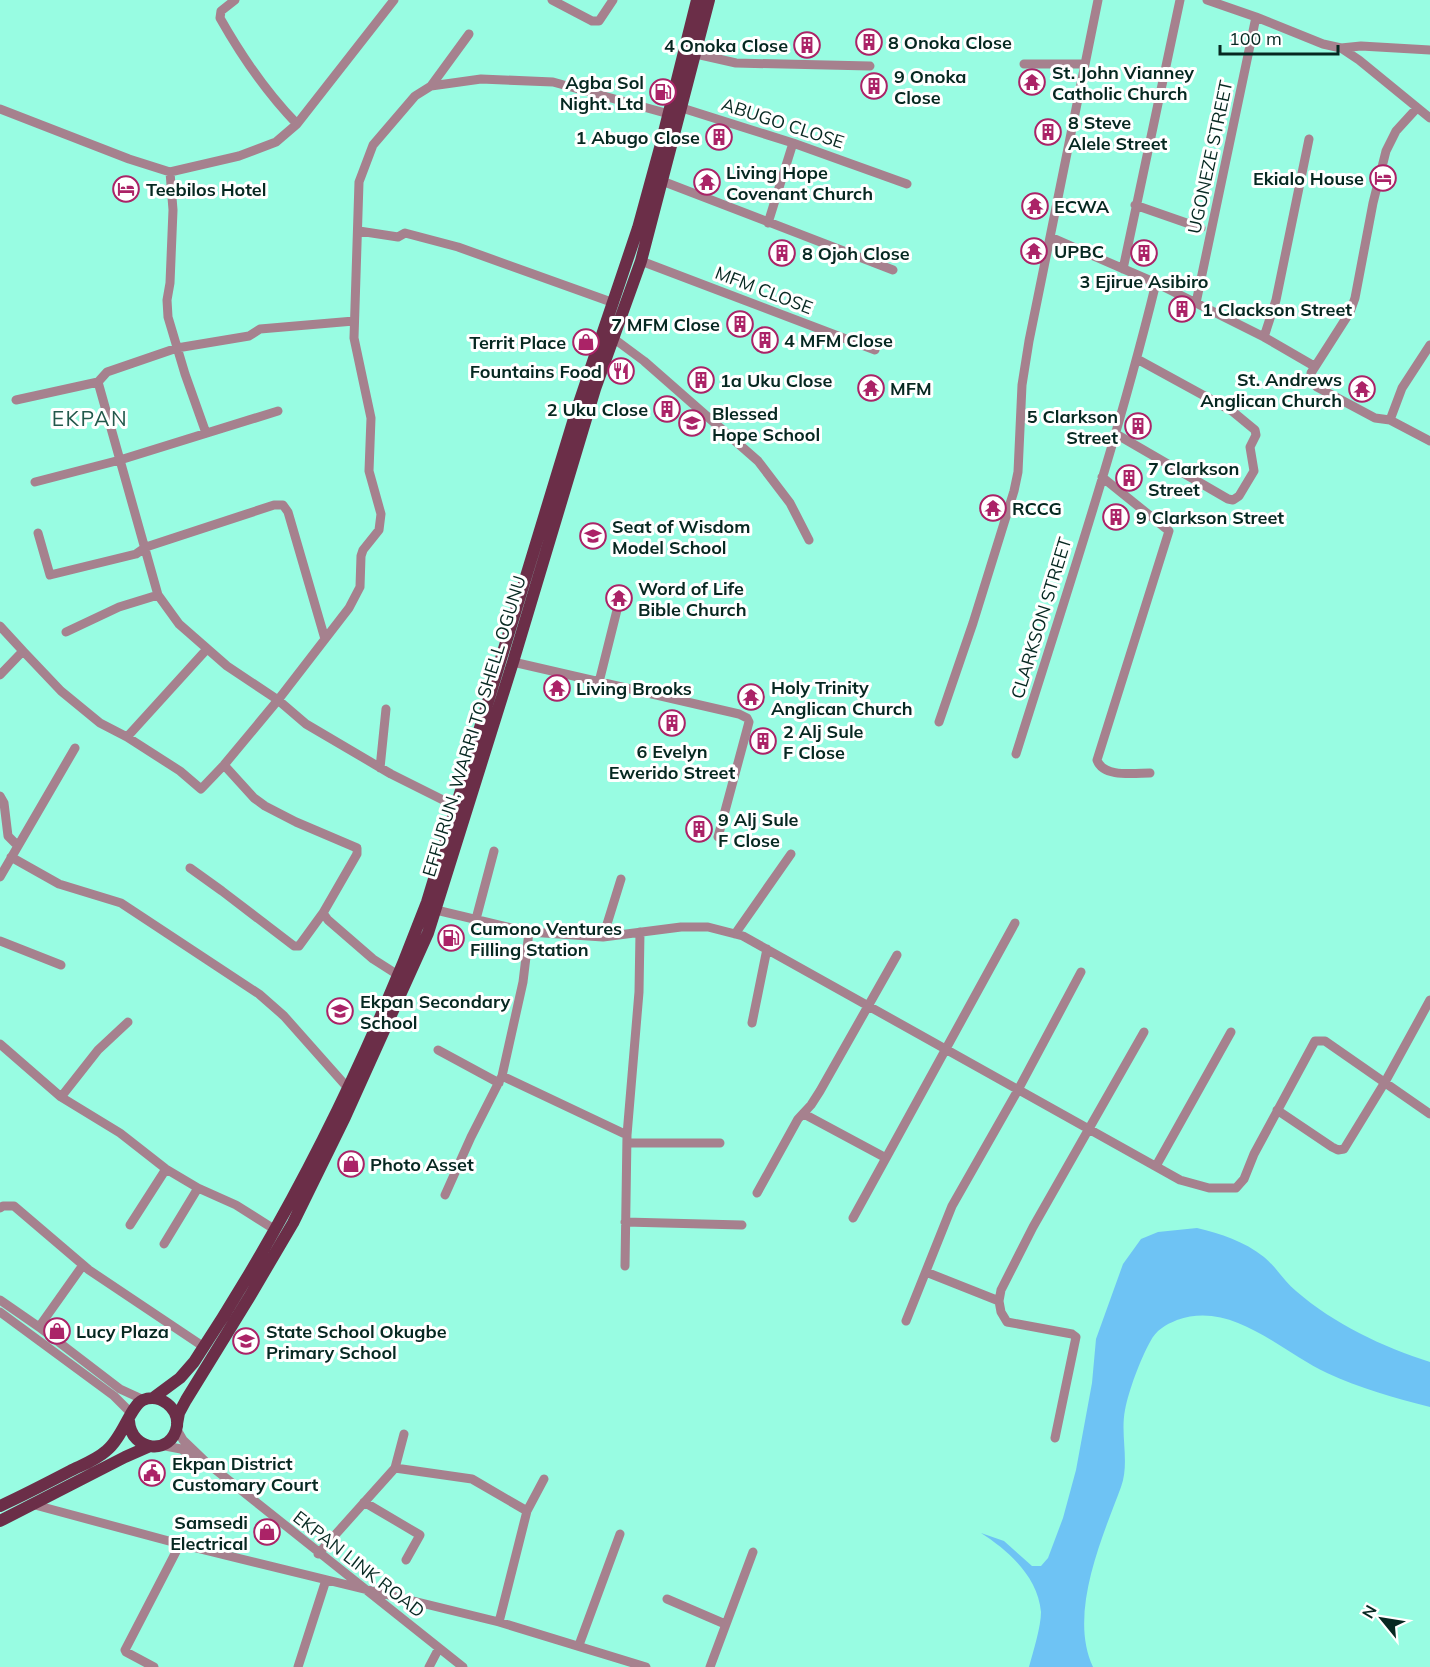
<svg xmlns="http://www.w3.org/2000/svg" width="1430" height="1667" font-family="Mulish,sans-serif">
<rect width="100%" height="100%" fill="#98fce2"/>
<path fill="#6ec3f4" d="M1197,1228C1221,1234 1244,1241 1264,1257C1276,1267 1284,1281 1296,1291C1334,1324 1383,1347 1430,1362V1407C1394,1398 1360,1388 1327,1373C1280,1351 1232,1300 1177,1320C1165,1325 1156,1330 1150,1342C1140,1360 1129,1390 1125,1410C1120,1436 1130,1462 1121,1487C1102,1538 1068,1614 1093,1667H1029C1033,1652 1041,1627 1041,1612C1038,1577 1009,1551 981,1533L1004,1541L1032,1566H1041L1048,1558L1063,1518L1076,1470L1092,1383L1096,1339L1123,1264L1141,1239L1158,1232Z"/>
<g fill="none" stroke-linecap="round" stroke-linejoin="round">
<path stroke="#a6818e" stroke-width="9" d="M235,0L221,11L220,18C242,57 266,92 297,124
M552,0L592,21H599L613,0
M1207,0L1256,17L1323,44L1341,48L1359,60L1430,118
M1341,48L1361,46L1430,50
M696,54L736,63L870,66
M1024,64H1085
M431,86L469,34
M682,108L793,143L907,184
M1417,108L1396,131L1386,151L1373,203L1355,298L1350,312L1311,373L1312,382L1317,387L1375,418L1390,420L1430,441
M0,109L129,159L170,172L239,156L276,142L297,124L394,0
M170,172L173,210L170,283L167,300L168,317L185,374L206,433
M662,181L893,270
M1135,205L1201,228
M768,223L793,143
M359,231L398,237L405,233L458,247L614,303
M1050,237L1156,283L1264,337L1314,366
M641,261L875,350
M1123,269L1180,0
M1196,303L1256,17
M1264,337L1276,300L1309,139
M613,338L644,361L758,461L790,503L809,540
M98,382L158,595L179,624L227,666L278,700L306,724L391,774L455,806
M16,400L98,382L107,372L177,348L249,336L260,329L354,321
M1390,420L1402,388L1430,345
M1116,434L1228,499L1233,500L1239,496L1254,471L1250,447L1256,435L1255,430L1232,411L1137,359
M1102,477L1169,531L1097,760C1103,778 1135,773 1150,773
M35,482L120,460L278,411
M38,533L50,575L136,554L146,547L274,505H283L288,512L325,639
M0,626L23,651
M66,632L119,607L158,595
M513,662L739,714L747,718L749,722L718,837
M0,675L23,651L61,691L100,723L127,737L207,649
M599,682L617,610
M939,722L973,623L1014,491L1018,472L1022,385L1029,341L1098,0
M127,737L180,771L201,789L224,765L278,700L349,608L360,587L361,556L363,550L379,530L381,514L369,471L371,418L354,338L359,182L373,145L415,96L431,86L481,79L553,82L669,114
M1016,754C1065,598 1117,442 1156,283
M224,765L254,798L265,806L296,822L357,848V854L323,913
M380,768L386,709
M0,796L4,803L8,836L18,846
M11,857L59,884L121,903L259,994L284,1016L347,1087
M190,868L222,891L294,946H299L323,913L328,920L373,959L398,975
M0,877L75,748
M436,910L529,932L603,937L681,927H708L743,936L1180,1180L1209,1188H1236L1244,1179L1254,1154L1315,1041H1325L1430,1114
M476,919L494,851
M735,934L791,854
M603,937L621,879
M0,941L61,965
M752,1023L767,949
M0,1044L61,1097L120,1133L166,1169L198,1188L236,1205L274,1229
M438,1050L499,1083
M502,1076L627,1135
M61,1097L98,1050L128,1022
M1277,1110L1332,1147L1338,1150L1344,1149L1385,1082L1430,1000
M804,1114L886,1158L1015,923
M627,1143H720
M1156,1166L1231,1032
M757,1193L798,1119L811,1105L820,1091L897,955
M445,1195L471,1137L502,1076L523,982L529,932
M0,1208L3,1206H14L89,1270L204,1347
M853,1218L886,1158
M625,1222L742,1225
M130,1225L166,1169
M164,1244L198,1188
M625,1266L627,1135L639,992L640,932
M926,1272L999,1301
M0,1300L39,1327L120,1389L144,1400
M0,1312L114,1396L131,1413
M906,1321L952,1206L1018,1090L1081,972
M39,1327L83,1265
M176,1428L183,1440L207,1463L463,1667
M1055,1438L1076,1337L1072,1334L1007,1322L1001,1312L999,1301L1001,1290L1033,1227L1144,1032
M160,1445L181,1449L197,1459
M395,1468L472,1479L527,1511
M364,1502L420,1535L406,1560
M35,1505L180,1544L499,1622L646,1667
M318,1554L395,1468L404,1434
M667,1599L725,1624
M499,1622L527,1511L544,1479
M579,1645L620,1534
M154,1667L126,1652L125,1650L180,1544
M298,1667L326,1580
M429,1667L439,1648
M710,1667L753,1552"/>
<path stroke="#6b2e48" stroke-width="12" d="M153,1398L180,1378L194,1362C288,1220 367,1061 427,902L576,412L638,228L661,144L697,0
M177,1424L179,1413L186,1400L250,1296L293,1223L345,1117L428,933L513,662L595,389L641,261L709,0
M0,1506C24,1495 47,1483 70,1471C82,1465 96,1460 106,1451C123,1438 130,1406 143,1400C160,1393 179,1408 177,1426C172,1456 131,1452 129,1421
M0,1521L125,1457L150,1446"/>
</g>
<defs>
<g id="building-ring" transform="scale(1.35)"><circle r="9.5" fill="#fff" stroke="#ab2367" stroke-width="1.5"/><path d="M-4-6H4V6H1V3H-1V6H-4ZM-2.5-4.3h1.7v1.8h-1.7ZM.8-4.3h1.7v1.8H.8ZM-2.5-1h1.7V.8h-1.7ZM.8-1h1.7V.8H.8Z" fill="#ab2367"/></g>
<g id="temple-ring" transform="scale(1.35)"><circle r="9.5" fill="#fff" stroke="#ab2367" stroke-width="1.5"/><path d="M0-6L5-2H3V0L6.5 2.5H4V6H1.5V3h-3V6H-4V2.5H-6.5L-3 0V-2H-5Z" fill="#ab2367"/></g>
<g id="fuel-ring" transform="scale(1.35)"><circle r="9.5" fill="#fff" stroke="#ab2367" stroke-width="1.5"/><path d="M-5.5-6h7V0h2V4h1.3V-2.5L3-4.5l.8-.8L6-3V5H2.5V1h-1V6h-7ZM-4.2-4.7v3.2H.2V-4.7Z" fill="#ab2367"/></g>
<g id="hotel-ring" transform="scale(1.35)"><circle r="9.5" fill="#fff" stroke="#ab2367" stroke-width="1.5"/><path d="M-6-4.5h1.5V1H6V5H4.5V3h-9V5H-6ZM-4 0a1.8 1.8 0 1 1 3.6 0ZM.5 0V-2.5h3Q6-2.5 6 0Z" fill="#ab2367"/></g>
<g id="shop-ring" transform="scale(1.35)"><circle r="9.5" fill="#fff" stroke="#ab2367" stroke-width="1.5"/><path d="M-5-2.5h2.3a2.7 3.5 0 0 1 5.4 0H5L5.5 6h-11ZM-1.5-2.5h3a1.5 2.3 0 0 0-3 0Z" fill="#ab2367"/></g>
<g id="restaurant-ring" transform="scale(1.35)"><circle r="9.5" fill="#fff" stroke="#ab2367" stroke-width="1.5"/><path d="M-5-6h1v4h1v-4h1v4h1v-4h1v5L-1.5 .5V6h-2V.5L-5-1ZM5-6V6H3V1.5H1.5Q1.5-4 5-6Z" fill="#ab2367"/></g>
<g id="school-ring" transform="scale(1.35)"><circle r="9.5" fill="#fff" stroke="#ab2367" stroke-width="1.5"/><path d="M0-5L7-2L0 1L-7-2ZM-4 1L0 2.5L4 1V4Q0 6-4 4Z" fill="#ab2367"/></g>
<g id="university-ring" transform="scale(1.35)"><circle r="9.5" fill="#fff" stroke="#ab2367" stroke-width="1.5"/><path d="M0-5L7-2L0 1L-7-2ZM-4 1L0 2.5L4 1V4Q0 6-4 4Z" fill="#ab2367"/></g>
<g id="civic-ring" transform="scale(1.35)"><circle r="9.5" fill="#fff" stroke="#ab2367" stroke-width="1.5"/><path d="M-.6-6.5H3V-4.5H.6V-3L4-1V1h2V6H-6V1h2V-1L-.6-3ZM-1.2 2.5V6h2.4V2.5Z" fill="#ab2367"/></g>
</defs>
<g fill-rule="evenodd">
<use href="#building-ring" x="869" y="42"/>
<use href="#building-ring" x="807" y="45"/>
<use href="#temple-ring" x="1032" y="82"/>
<use href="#building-ring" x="874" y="86"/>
<use href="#fuel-ring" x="663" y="92"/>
<use href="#building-ring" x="1048" y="132"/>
<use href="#building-ring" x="719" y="137"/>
<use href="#hotel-ring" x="1383" y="178"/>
<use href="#temple-ring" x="707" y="182"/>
<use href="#hotel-ring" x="126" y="189"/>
<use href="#temple-ring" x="1035" y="206"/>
<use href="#temple-ring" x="1034" y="251"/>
<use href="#building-ring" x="782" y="253"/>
<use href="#building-ring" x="1144" y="253"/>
<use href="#building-ring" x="1182" y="309"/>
<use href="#building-ring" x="740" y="324"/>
<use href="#building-ring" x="765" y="340"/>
<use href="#shop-ring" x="586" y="342"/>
<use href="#restaurant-ring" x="621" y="371"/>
<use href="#building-ring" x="701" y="380"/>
<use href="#temple-ring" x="871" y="388"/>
<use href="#temple-ring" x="1362" y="389"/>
<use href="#building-ring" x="667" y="409"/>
<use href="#school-ring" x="692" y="423"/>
<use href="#building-ring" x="1138" y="426"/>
<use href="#building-ring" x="1129" y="478"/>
<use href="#temple-ring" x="993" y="508"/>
<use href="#building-ring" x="1116" y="517"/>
<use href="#school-ring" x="593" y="536"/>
<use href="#temple-ring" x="619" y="598"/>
<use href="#temple-ring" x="557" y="688"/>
<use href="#temple-ring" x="751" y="697"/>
<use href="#building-ring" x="672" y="723"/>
<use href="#building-ring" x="763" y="741"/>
<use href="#building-ring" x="699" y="829"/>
<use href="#fuel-ring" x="451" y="938"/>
<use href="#university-ring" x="340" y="1011"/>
<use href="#shop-ring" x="351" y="1164"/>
<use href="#shop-ring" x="57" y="1331"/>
<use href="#school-ring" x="246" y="1341"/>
<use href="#civic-ring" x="152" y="1473"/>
<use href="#shop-ring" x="267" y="1532"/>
</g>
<g text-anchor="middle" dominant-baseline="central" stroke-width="6" stroke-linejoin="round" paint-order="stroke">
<g font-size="18" font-weight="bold" fill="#062821" stroke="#fff" text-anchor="start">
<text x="888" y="42">8 Onoka Close</text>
<text x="788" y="45" text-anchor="end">4 Onoka Close</text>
<text x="1052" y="72">St. John Vianney<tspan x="1052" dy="21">Catholic Church</tspan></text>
<text x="894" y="76">9 Onoka<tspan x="894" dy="21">Close</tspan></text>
<text x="644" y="82" text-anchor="end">Agba Sol<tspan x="644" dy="21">Night. Ltd</tspan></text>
<text x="1068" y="122">8 Steve<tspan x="1068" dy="21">Alele Street</tspan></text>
<text x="700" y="137" text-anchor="end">1 Abugo Close</text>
<text x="726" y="172">Living Hope<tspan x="726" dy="21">Covenant Church</tspan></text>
<text x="1364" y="178" text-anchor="end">Ekialo House</text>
<text x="146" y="189">Teebilos Hotel</text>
<text x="1054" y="206">ECWA</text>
<text x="1054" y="251">UPBC</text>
<text x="802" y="253">8 Ojoh Close</text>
<text x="1144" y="281" text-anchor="middle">3 Ejirue Asibiro</text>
<text x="1202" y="309">1 Clackson Street</text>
<text x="720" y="324" text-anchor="end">7 MFM Close</text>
<text x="784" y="340">4 MFM Close</text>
<text x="566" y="342" text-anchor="end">Territ Place</text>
<text x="602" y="371" text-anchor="end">Fountains Food</text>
<text x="1342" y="379" text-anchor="end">St. Andrews<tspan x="1342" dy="21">Anglican Church</tspan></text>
<text x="720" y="380">1a Uku Close</text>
<text x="890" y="388">MFM</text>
<text x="648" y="409" text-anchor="end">2 Uku Close</text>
<text x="712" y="413">Blessed<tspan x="712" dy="21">Hope School</tspan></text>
<text x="1118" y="416" text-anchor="end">5 Clarkson<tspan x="1118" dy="21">Street</tspan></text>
<text x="1148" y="468">7 Clarkson<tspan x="1148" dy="21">Street</tspan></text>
<text x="1012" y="508">RCCG</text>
<text x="1136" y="517">9 Clarkson Street</text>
<text x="612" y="526">Seat of Wisdom<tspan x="612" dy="21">Model School</tspan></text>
<text x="638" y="588">Word of Life<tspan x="638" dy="21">Bible Church</tspan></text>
<text x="771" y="687">Holy Trinity<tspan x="771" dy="21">Anglican Church</tspan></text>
<text x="576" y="688">Living Brooks</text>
<text x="783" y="731">2 Alj Sule<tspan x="783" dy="21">F Close</tspan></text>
<text x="672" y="751" text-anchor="middle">6 Evelyn<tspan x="672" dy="21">Ewerido Street</tspan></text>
<text x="718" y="819">9 Alj Sule<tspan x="718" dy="21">F Close</tspan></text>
<text x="470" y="928">Cumono Ventures<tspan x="470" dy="21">Filling Station</tspan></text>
<text x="360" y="1001">Ekpan Secondary<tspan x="360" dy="21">School</tspan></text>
<text x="370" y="1164">Photo Asset</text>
<text x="76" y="1331">Lucy Plaza</text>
<text x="266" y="1331">State School Okugbe<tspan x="266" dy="21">Primary School</tspan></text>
<text x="172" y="1463">Ekpan District<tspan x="172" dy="21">Customary Court</tspan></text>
<text x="248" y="1522" text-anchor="end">Samsedi<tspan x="248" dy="21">Electrical</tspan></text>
</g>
<g font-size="18" fill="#062821" stroke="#fff">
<text transform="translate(783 123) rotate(18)">ABUGO CLOSE</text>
<text transform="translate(1210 157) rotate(-78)">UGONEZE STREET</text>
<text transform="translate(764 290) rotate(21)">MFM CLOSE</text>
<text transform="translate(1041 618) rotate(-73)">CLARKSON STREET</text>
<text transform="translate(474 726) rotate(-73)">EFFURUN, WARRI TO SHELL OGUNU</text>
<text transform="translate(359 1564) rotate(38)">EKPAN LINK ROAD</text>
</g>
<g font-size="21" letter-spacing="1.5" fill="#23594c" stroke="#fff">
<text x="90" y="418">EKPAN</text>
</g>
</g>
<g transform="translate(1382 1619) rotate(300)" stroke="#ffffff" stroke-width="4.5" paint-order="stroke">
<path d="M0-4.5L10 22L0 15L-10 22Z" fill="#062821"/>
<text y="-9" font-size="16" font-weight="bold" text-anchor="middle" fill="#062821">N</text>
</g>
<path d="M1220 45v9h118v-9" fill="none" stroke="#062821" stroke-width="3"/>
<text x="1229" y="45" font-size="18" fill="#062821" stroke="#ffffff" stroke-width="4.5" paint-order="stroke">100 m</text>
</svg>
